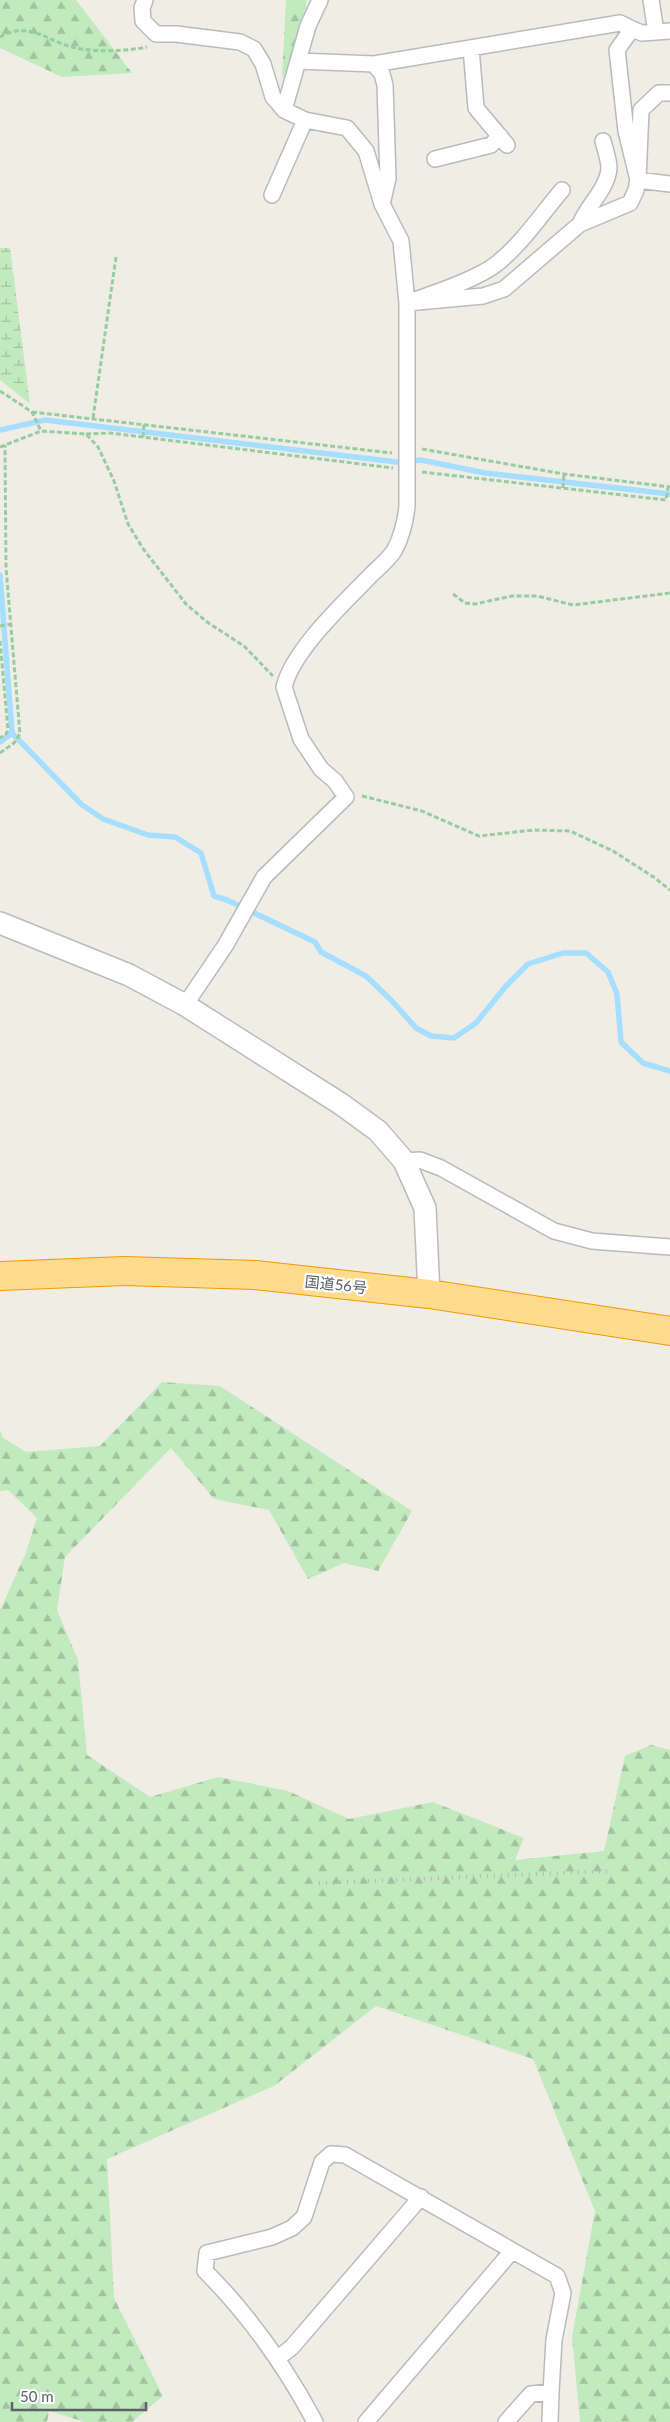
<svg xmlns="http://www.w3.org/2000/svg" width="670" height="2422" font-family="Lato,'Noto Sans JP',sans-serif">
<defs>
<pattern id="forest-firs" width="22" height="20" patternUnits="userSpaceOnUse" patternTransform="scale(1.25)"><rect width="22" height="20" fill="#c2eabf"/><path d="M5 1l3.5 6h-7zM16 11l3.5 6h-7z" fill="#a1c19f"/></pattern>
<pattern id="wetland-marsh" width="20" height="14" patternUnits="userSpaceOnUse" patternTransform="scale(1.25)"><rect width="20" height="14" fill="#c2eabf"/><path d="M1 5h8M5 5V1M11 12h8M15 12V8" fill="none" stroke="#a1c19f"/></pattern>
</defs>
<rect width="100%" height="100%" fill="#f0ede5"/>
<path fill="url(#forest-firs)" d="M0,0H76L132,73L62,77L0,48Z
M286,0H307L295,62L282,78Z
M162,1382L220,1386L412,1511L378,1571L344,1563L308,1579L269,1510L214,1499L171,1448L65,1557L57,1610L78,1660L87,1755L150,1797L218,1777L288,1791L349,1819L433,1802L524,1838L515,1860L604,1851L625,1756L651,1745L670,1750V2422H580L572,2337L595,2211L533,2059L376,2006L274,2086L107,2159L114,2298L163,2396L132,2422H85L49,2411L47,2422H0V1610L25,1555L37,1518L8,1490L0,1491V1430L3,1438L26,1452L100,1446Z"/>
<path fill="url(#wetland-marsh)" d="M0,248H10L30,404L0,380Z"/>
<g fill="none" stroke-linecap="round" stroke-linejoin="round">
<path stroke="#a6deff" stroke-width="5.5" d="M0,430L45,420L397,462L421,460L485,473L670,494
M0,575L12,733L81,804L103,819L148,835L175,837L201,853L214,896L227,900L315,942L321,952L366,976L392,1001L416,1028L431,1036L454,1038L476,1023L506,986L528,964L563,953H586L608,972L617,994L621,1042L643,1063L670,1071
M0,742L12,733"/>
<g stroke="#b7bbc0" stroke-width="18">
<path id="street" d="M145,0L142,8L143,21L156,34H176L240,42L254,49L263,64L273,97L284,110L305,120L347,128L366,151L382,204L401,241L407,303C431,294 475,280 495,265C521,245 541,215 562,190
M651,0L656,32
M471,48L476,108L507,145
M299,61L374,64L620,23L632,29
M374,64L382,74L385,85L388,178L383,200
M670,93H659L641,110L638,180L670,184
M284,110L308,26L320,0
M435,159L491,145L500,136
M272,195L305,120
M580,224C587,206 608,188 609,168C609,160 605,149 603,141
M185,1005L225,946L264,877L346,797L335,781L321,769L301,739L284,687C293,650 344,603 370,576C378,568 388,560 394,551C402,537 405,523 407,507V303L483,296L504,289L580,224L630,203L636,190L638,180L626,131L617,50L632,29L642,33L670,31
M404,1161L420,1160L441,1168L554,1231L592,1241L670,1247
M278,2358L292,2347L421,2197
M315,2422C285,2366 250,2316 205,2271L207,2253L272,2237L292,2228L304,2217L322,2162L331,2154L345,2155L557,2276L563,2293L554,2340L551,2392
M366,2422L512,2251
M506,2422L531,2394L551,2392L550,2422"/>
</g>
<g stroke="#b8bcc2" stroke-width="24">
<path id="secondary" d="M0,923L129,975L185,1005L341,1104L378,1131L404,1161L425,1208L429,1294"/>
</g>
<g stroke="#f59900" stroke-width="30">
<path id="highway" d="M0,1276L124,1271L255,1275L429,1294L670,1331"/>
</g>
<path stroke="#97cca3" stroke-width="3" stroke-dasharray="5 2.5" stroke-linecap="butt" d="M0,37C31,19 51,45 81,49C101,52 126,51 147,47
M0,391L32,412L41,431
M32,412L392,453
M93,418L116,257
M86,434L110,433L393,468
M143,437L144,424
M0,447L41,431L86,434L98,447L114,481L128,524L144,550L186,604L207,622L244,646L273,676
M422,449L564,474L670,487
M422,472L666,500L668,487
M563,488L564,474
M453,594L465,603L475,604L512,596H537L573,605L670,593
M0,626L11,624
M0,641L8,730L6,734L0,738
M0,753L14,743L20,734L6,568L5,445
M362,796L422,811L479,836L534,830L570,831L613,851L655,878L670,890"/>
<use href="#street" stroke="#fff" stroke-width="15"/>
<use href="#secondary" stroke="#fff" stroke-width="21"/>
<use href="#highway" stroke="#ffdb8d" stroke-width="28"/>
<path stroke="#b6b7b8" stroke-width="4" stroke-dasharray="1 6" stroke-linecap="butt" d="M319,1883L610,1871"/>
</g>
<g text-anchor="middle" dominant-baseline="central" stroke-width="4.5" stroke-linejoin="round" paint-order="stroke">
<g font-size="15" fill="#5c6267" stroke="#fff">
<text transform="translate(336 1284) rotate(6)">国道56号</text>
</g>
</g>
<path d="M12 2402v8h134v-8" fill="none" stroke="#5c6267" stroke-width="2.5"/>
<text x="20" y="2402" font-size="15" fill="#5c6267" stroke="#ffffff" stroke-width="4" paint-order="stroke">50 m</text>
</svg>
